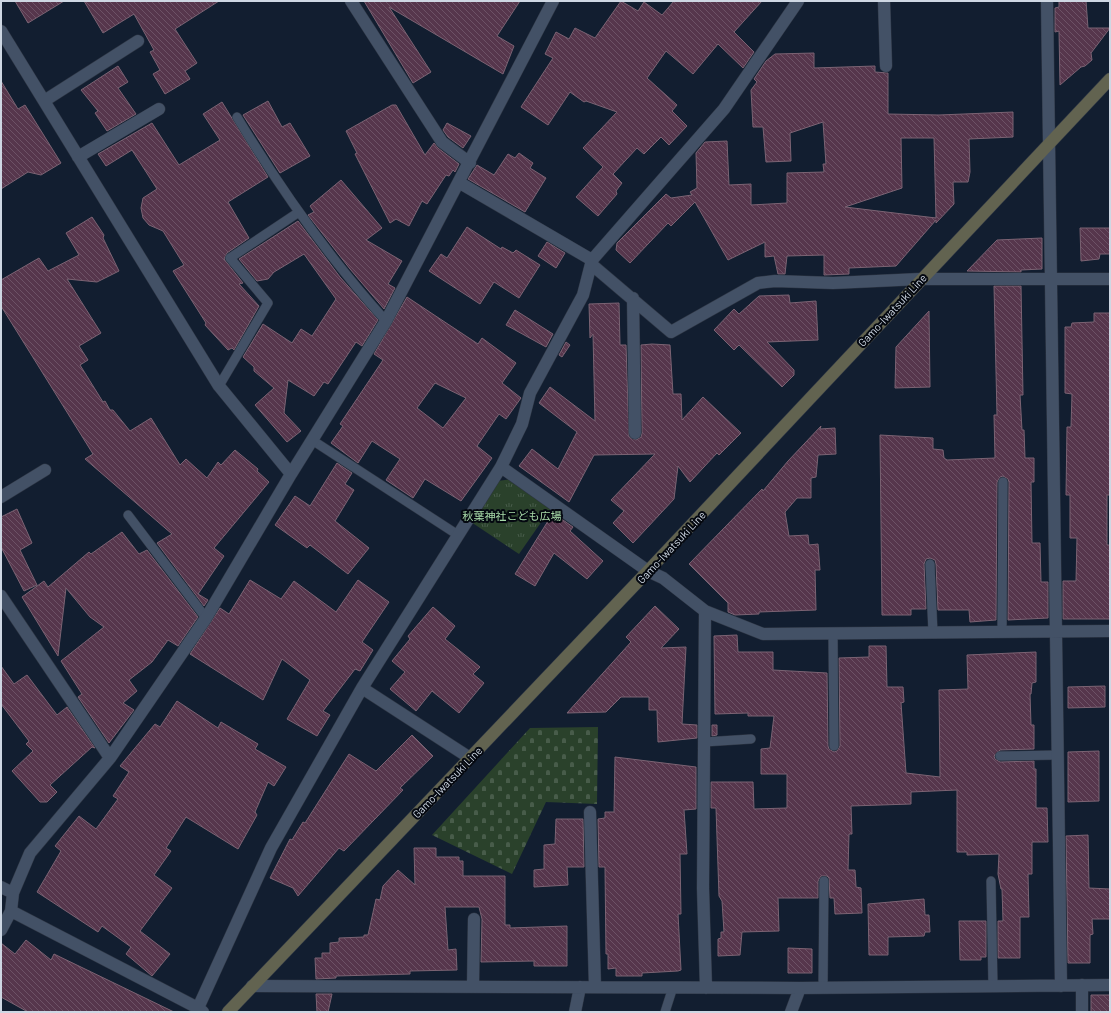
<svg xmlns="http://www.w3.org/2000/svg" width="1111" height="1013" font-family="Barlow,'Noto Sans JP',sans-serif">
<defs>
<pattern id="grass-tufts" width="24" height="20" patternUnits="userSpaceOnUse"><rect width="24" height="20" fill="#2a412b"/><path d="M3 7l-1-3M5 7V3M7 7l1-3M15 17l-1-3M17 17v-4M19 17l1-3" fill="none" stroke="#485c4a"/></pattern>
<pattern id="cemetery-stones" width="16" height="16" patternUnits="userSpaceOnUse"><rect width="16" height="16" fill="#2a412b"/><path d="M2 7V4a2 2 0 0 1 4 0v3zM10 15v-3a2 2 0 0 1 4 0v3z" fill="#485c4a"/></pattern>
<pattern id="building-back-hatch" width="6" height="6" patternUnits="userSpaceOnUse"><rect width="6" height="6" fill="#56364c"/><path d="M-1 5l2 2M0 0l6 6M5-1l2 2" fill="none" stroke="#6d5266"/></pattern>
</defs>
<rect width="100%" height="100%" fill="#121e30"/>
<path fill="url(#grass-tufts)" d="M511,479L551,508L519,554L471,522L498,481Z"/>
<path fill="url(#cemetery-stones)" d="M598,727L597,804L546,802L512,874L432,835L530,728Z"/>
<path fill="url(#building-back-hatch)" stroke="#7b6373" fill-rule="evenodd" d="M15,1H64L28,23Z
M84,1H219L175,29L197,63L185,71L190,79L165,94L153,74L160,70L150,52L154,50L134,14L103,33Z
M364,1H520L497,36L514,46L503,74L389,7L431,72L413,83Z
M621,1L638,11L644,2L662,15L674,1H762L734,32L754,52L743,68L718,44L693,74L666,51L647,78L677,105L672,111L687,126L669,145L661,137L644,154L637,148L613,174L622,183L616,191L617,194L598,216L576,197L603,167L583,148L617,112L586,101L584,102L570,92L548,125L521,107L553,58L545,54L556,32L569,39L575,28L595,38Z
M1059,1H1086L1088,28H1110L1091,53L1092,60L1085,66L1081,67L1060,85L1059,31L1055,32V8L1059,7Z
M814,53V68L875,66V72L888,73V114L939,115L1013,112V137L969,139L970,172L968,182H953L954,204L936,223V220L896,266L849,268V274L824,275V255L787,256L785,274H778L774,256L765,257V242L728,260L695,202L671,226L668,223L630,263L616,250L617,243L666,194L671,198L692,195L690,192L697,188L696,153L705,142L727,141L729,185L751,184V205L787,203V173L824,172L823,164H826L823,122L790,133L791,161L766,162L763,127H753L751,90L757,82L754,79L766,61L775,54ZM901,138H934L936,218L845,207L902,188Z
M118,66L128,82L118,88L136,114L107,131L95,113L98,111L81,90Z
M1,81L18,109L25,105L61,163L41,175L28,172L1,189Z
M268,101L282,127L290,123L310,156L280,173L243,115Z
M222,102L268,177L228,202L249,238L227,253L224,259L243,283L239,284L259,306L234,350L232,348L228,350L205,325L206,323L173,271L184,265L163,231L149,225L143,218L141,208L143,198L157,189L132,150L106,166L98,154L152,123L179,165L220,140L203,114Z
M392,105H396L425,155L434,143L438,148L459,164L455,172L453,170L449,176L446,175L427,204L422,201L409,226L396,219L390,223L355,154L357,153L346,131Z
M447,123L471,136L463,148L448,137L443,130Z
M519,153L533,163L530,168L546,178L525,212L468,179L477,165L494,175L508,154L515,158Z
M341,180L382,228L366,240L402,261L388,284L395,288L384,309L350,269L308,215L314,212L310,206Z
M92,217L104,235L103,238L119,271L97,282L67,279L101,333L79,346L88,360L80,365L103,402L105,401L110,410H113L130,431L151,418L180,465L186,459L207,478L218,462L221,465L235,450L258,469L257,471L269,482L214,548L224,556L198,594L208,600L204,606L157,543L172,534L85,459L93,454L1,306V280L39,258L48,271L79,255L66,233Z
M298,221L340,277L378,320L362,346L356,342L328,384L324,382L314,396L288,380L284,413L301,431L287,442L255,405L274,388L254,371V367L243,357L263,324L292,343L301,329L312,336L336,299L304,254L274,272L268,279L257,281L239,259Z
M467,227L501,249L502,247L513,253L516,250L540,265L519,298L494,282L480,304L429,271L441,254L447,258Z
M1080,228H1110V254H1100L1099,259L1081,261Z
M1042,238V269L1021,270V272L967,271L997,240Z
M547,242L565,253L556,268L538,256Z
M994,286H1021L1023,395H1020L1022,430H1024L1025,458H1034V482H1031L1032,543H1040L1041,582H1048V618L1008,620L1009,482L1008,479L1003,476L1000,477L997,482L996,620L970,622L969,610H938L936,564L935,560L930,558L926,559L924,564L926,609H911V615H882L880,435L933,438V449L943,450L944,458L947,460L995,458L994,415H997Z
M789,295L790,303L816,301L818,340L767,342L794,370V375L782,387L739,345L734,350L714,330L734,309L739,314L759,296Z
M407,297L478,344L482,338L516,363L502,383L521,398L506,419L499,414L477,446L492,458L461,501L425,479L413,498L386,480L400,459L372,441L358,463L331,443L343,426L340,424L383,360L374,354ZM435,383L466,398L443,428L417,408Z
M619,303L620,345H626L629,437L636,440L641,437L642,433L641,345L652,344L670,345L673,394H681L682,420L703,397L741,433L719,455L717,453L690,482L678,466L674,499L633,543L613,523L624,511L611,500L655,454L594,455L569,502L519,466L532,449L558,469L577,432L539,403L550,387L595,421L593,334L590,338L589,304Z
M515,310L553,334L546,347L506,325Z
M929,311L930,387L895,388L896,347Z
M1094,313H1110V495H1107V545H1110V619H1063V581H1076L1077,538H1070V495H1066L1067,427H1071L1072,394L1065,393V327H1071L1072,323L1094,322Z
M566,342L570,345L562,357L559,355Z
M821,426L820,429L835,428L836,454L818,455L816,477L811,478V498H797L785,512L789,536L808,535L809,545L818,544L820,570H815L816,610L759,612V614L735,615L728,612V603L689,564L762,489L763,491L788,461Z
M337,463L352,473L345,484L354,490L335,521L369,548L348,574L310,545L307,548L275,525L295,496L310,506Z
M17,509L32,543L20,550L37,585L24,591L1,547V517Z
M553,513L573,527L570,531L603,561L587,579L554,553L535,586L515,574Z
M122,532L139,554L147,550L198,617L178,646L168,640L152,662L129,680L137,691L123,703L134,710L109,743L78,697L82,694L61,661L104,627L90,617L66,588L58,656L22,597L44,581L48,587L89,552L91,554Z
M250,580L281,599L294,581L336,612L358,580L389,602L362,642L373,650L360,671L355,669L323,711L330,715L317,736L287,719L310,680L282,659L263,700L190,654L220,608L229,614Z
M655,606L679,629L661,648L686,647L682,724L697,725V738L658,742L657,710H649V697H621L606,712L567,713L631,642L626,637Z
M433,607L455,626L445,639L480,667L473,674L484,683L459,713L432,691L416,711L390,689L405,672L392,661L410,639L408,636Z
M737,635L738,652H773V670L827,673L828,746L829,749L834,752L837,751L840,746L839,658L869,657V646H886L887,687H903L904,702L901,703L906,773L940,777L939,690L968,689L967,655L1036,652V682L1032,683L1031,694H1030L1031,725H1034V749L1000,750L994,756L995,759L1000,762L1034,761V769H1036V808H1047L1048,842H1032V874H1028L1029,917H1020V958H998V921H1003L1002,889H1001L998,874L999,854L967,855V852H957V790L911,792V804L851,806L852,834H849L848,870H855L856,887L861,888L862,913L835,914L834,898H830L829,878L827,876H821L818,881V898H778L779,931L742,932L740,955L718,956V939L721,938V932H724L722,901L719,896L716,808H711V782H753L754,809L787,808V774H761V749L770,748L774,716H748V713L715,714L714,636Z
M1,666L14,684L27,675L57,715L67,707L95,748L92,747L50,785L57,792L47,802H40L12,771L33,751L26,744L29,741L1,704Z
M1105,686V707L1068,708V687Z
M177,701L218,728L221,722L258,744L255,749L286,767L274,786L268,782L255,812L257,815L238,849L186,817L166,848L171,851L154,875L172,888L140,931L170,954L152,976L126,954L131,947L102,926L98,932L37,892L61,851L55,846L79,816L96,829L118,799L113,796L129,772L120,766L155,724L160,727Z
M712,725H717V735L712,736Z
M412,735L433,756L400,788L403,790L344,851L339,848L298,896L293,888L270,878L290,839L292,840L303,822L305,823L349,754L376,771Z
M1099,751V801L1068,802V752Z
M615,757L696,767V809L684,810L687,854H680L681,914H678L681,970L678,971L642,973V976H616V968L608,969V954H606L605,867H599L598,819L605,818V812H614Z
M556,819H583L584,867H567L568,885L534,887V870L544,869V845L555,844Z
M1088,835L1089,888L1110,889V919H1092L1093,934L1090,935V963H1068L1066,836Z
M414,848H436V857H459V861H463V876H505V925H510V928L567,926V966H534V961L481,962L482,919L479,907H445L448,950L456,949L457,970L410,971V974L336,976V978L316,979L315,958H322V953H330V943L339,942V938L364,937V935H368L376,899L380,900L383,886L398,870L415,885Z
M924,899L925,915H929L930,932H925L924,936L888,937V955H869L868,904Z
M959,921H986V957H981V960H960Z
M26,940L51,960L54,954L174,1012H28L1,997V943L15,954Z
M788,948L812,949V973H788Z
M316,994H332L328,1012H317Z
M1091,995H1110V1012H1091Z"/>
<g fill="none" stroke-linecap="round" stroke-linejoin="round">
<g stroke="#2e3644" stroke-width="10">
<path id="service" d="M237,117C281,190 329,258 386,321
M219,386L268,303L230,258L299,212
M312,440L458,535
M128,515L206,618
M930,564L933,633
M1002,632L1003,482
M833,634L834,746
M704,742L751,739
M1000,756L1058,755
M991,881L993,986
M823,988L824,881
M665,1012L673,987"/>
</g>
<g stroke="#2e3644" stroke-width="13">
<path id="minor" d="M351,1L442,142L470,163
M884,1L886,66
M1047,1L1061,986
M1,31L219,386L291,474
M44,101L138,41
M78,157L159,109
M460,183L592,260
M591,264L671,332L758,283L775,281L833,283L920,279H1110
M633,298L635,433
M501,467L648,571L663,578L705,611L763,634L1110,631
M1,497L45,470
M1,596L110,758
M705,611L703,888L706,988
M362,688L470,758
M590,812L595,987
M1,887L13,893
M11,911L198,1008L203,1012
M1,930L11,911L13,893L30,853L110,758L206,618L291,474L386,321L553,1
M252,986L800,988L1110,985
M473,987L474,919
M198,1008L271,848L362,688L501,467L522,424L530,393L583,295L592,260L724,109L798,1
M575,1012L580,987
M791,1012L800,988
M1082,1012V985"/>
</g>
<g stroke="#2e3644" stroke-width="13">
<path id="secondary" d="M228,1012L648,571L1110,79"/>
</g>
<use href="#service" stroke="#435166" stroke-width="9"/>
<use href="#minor" stroke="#435166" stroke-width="12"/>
<use href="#secondary" stroke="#626350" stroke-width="12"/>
</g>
<g text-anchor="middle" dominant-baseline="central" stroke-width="4" stroke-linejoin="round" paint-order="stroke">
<g font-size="11" fill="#ced7e3" stroke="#040810">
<text transform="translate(892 310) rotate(-47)">Gamo-Iwatsuki Line</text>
<text transform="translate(671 547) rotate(-47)">Gamo-Iwatsuki Line</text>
<text transform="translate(447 782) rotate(-46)">Gamo-Iwatsuki Line</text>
</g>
<g font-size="11" fill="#a8dba9" stroke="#040810">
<text x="512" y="515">秋葉神社こども広場</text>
</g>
</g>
<rect width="1111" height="1013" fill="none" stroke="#ced7e3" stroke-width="4"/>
</svg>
